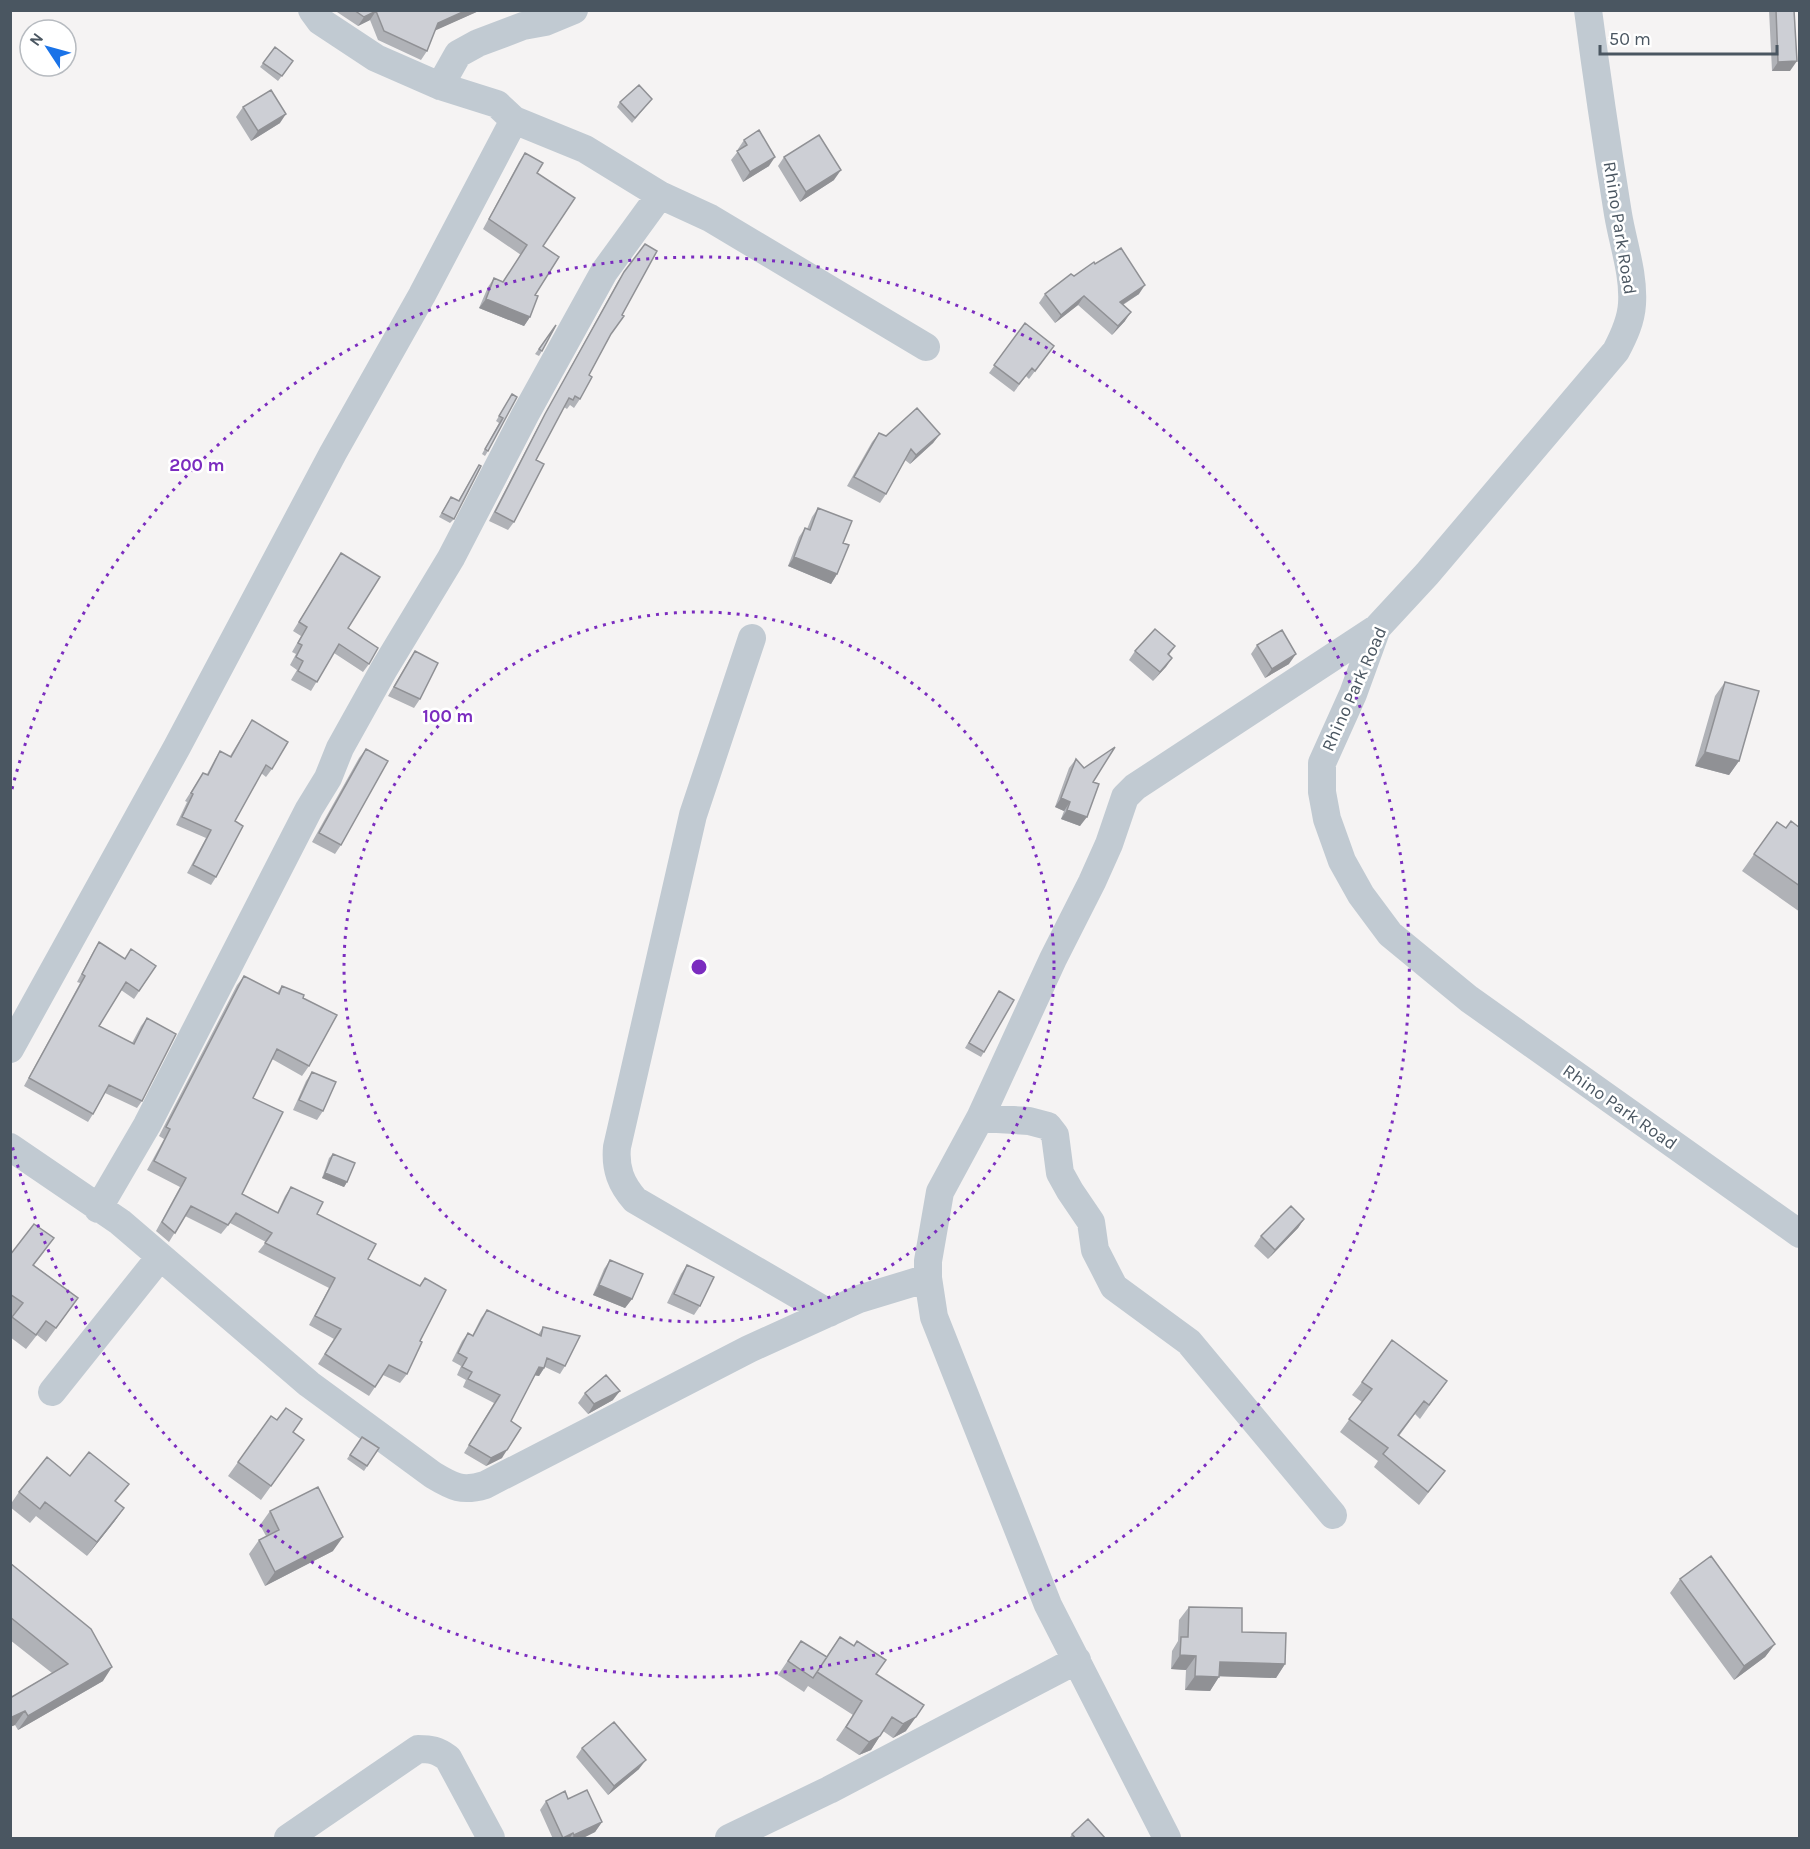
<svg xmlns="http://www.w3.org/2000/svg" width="1810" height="1849" font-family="Karla,sans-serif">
<rect width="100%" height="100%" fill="#f5f3f3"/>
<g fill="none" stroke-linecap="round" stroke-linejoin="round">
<path stroke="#c1cad2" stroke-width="28" d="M312,10L320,21L376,58L440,86L497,104L514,120L585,149L660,195L710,218L926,347
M1588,10C1597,79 1607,146 1618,214C1623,244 1634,274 1632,304C1631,321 1624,336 1616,351L1427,574L1377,628L1353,694L1322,763V792L1327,819L1342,861L1361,895L1390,934L1469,999L1800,1234
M440,86L458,54L478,43L523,26L545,22L574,10
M752,638L693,815L617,1147C615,1169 621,1184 635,1200L829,1313
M10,1049L177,747L333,453L422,295L514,120
M980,1118L1029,1121L1048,1126L1055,1135L1060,1173L1070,1191L1091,1222L1095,1250L1114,1287L1189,1342L1333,1515
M10,1147L120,1222L309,1384L433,1475C453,1487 462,1492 485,1485L749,1349L859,1299L928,1278
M98,1209L147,1125L309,809L328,778L340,748L384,669L451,558L525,415L604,272L660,195
M52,1392L160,1257
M288,1838L418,1749C431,1749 437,1750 448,1758L491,1838
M729,1838L829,1790L1077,1660
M1167,1838L1048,1605L934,1317L928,1278V1261L940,1192L980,1118L1053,959L1092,882L1109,844L1125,797L1135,787L1377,628"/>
</g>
<path fill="#b0b2b7" d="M334,10H481L435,30L427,51L421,60L378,40L370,20L358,26Z
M1769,10H1794L1790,71H1772Z
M275,47L293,61L278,81L260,67Z
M652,99L632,123L617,107L620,102Z
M243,107L280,123L251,141L236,117Z
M744,140L769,166L743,182L731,160L739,150L738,149Z
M525,153L537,173L543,246L530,317L524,326L479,308L488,287L494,278L503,282L521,255L483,229L519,162Z
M784,157L834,180L800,202L778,166Z
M645,244L611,334L589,375L580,399L574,408L570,405L567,409L564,407L536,460L514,522L508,530L489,521L540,423L618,281Z
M1095,264L1139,294L1123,305L1125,321L1112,335L1078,305L1055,323L1039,303L1045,294Z
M1025,323L1054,346L1029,379L1026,376L1014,392L989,373Z
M556,325L542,351L539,356L535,354Z
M517,397L488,451L485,456L482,454L499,423L496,421L509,399Z
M879,433L886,436L940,434L933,443L910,464L905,460L886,494L880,503L847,486L872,442Z
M479,465L454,519L450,523L439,517L451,497L458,501Z
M818,508L837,574L831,584L788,566L799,537L805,528L807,529L812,517Z
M341,553L348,628L369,664L363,672L334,653L311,691L291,680L297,670L290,665L296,654L292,652L301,636L293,631Z
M1257,645L1289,664L1265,678L1251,654Z
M1175,646L1169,655L1172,658L1153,681L1129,660L1135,651Z
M415,651L420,699L414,708L388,696L409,660Z
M1725,682L1739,761L1729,775L1695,766L1715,696Z
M252,720L272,769L266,777L261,773L235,821L216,877L211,885L187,873L206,838L176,825L187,802L185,801L203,773L207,774L215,759L220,751L230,756Z
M366,749L341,845L335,854L312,842L359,758Z
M1076,759L1093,782L1080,826L1061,819L1064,811L1055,807L1069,768Z
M1777,822L1786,828H1800V912L1742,871Z
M99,942L125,959L156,966L134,999L121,990L99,1026L132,1043L141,1026L147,1018L142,1101L137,1108L105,1093L93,1114L88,1122L24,1086L80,983L77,982L94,950Z
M244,976L277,993L282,986L303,998L309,1066L302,1076L272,1059L253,1098L242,1194L277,1213L285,1196L291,1187L317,1214L368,1259L419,1286L425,1278L420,1341L407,1374L400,1383L383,1375L369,1396L318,1364L334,1339L309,1325L329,1288L258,1252L266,1242L230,1223L221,1234L185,1216L169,1242L156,1231L180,1187L147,1170L164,1139L159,1136L237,985Z
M999,991L984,1052L981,1057L965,1048Z
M312,1072L323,1111L317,1120L293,1110L306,1081Z
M333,1154L347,1182L344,1187L322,1178L329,1158Z
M1304,1219L1298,1228L1268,1259L1254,1246L1261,1236Z
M44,1252L34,1265L78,1298L46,1342L37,1335L26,1349L10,1337V1319L12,1317L10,1315V1255Z
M610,1260L632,1299L625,1308L593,1295L604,1269Z
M687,1265L700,1306L694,1315L667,1303L681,1274Z
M487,1310L538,1335L543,1327L565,1366L560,1374L545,1367L539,1376L535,1375L511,1421L502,1458L486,1466L464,1453L494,1403L463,1387L466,1380L457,1375L461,1366L452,1361L462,1341L468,1333L472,1336L481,1318Z
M1447,1381L1420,1419L1415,1414L1399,1436L1445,1471L1419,1505L1374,1467L1378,1461L1340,1432L1362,1402L1352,1395L1362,1382Z
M585,1393L613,1400L588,1414L578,1403Z
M271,1416L304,1440L261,1500L228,1476Z
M362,1437L379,1448L364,1471L347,1459Z
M70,1476L116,1502L124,1508L114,1522L87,1556L36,1516L30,1523L10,1507V1505L19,1492Z
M270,1511L333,1551L265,1586L249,1554L259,1540L266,1536L260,1525Z
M10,1563L103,1681L18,1730L15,1725L10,1727V1698L52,1673L10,1640Z
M1680,1579L1775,1644L1765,1657L1734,1680L1670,1593Z
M1189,1607L1242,1632L1285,1664L1276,1678L1219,1676L1210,1691L1185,1690L1186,1670L1171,1669L1172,1651L1178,1641L1179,1620Z
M840,1637L876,1674L906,1731L893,1738L883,1731L871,1750L859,1755L836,1740L853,1715L808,1686L804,1692L778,1675L801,1641L826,1657Z
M582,1748L639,1769L608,1795L576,1757Z
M568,1799L602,1822L595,1832L581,1839H553L540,1810L546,1801Z
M1072,1834L1106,1839H1069Z"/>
<path fill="#909195" d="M467,10H481L432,32L438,23Z
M1719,10H1745L1718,12Z
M376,11L370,20L358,26L364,17Z
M1797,61L1790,71H1772L1778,62Z
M286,114L280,123L251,141L258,131Z
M775,157L769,166L743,182L750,172Z
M841,170L834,180L800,202L806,192Z
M1145,285L1139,294L1114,310L1120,302Z
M1084,296L1078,305L1055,323L1061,315Z
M486,299L530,317L524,326L479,308Z
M1131,312L1125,321L1112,335L1118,326Z
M940,434L933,443L910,464L916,455Z
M794,557L837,574L831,584L788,566Z
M1296,654L1289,664L1265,678L1272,669Z
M1172,658L1166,667L1153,681L1160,672Z
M1705,752L1739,761L1729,775L1695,766Z
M1061,798L1070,802L1064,811L1055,807Z
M1067,810L1087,817L1080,826L1061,819Z
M325,1173L347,1182L344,1187L322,1178Z
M1304,1219L1298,1228L1268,1259L1275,1250Z
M599,1285L632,1299L625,1308L593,1295Z
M539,1367L544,1368L539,1376L533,1375Z
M620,1391L613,1400L588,1414L594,1404Z
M507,1450L502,1458L486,1466L491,1458Z
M124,1508L114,1522L87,1556L97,1542Z
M343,1537L333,1551L265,1586L275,1572Z
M1775,1644L1765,1657L1734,1680L1744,1666Z
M1180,1655L1196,1656L1186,1670L1171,1669Z
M1220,1662L1285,1664L1276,1678L1210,1676Z
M112,1667L103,1681L18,1730L28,1716Z
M1195,1676L1219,1677L1210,1691L1185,1690Z
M25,1711L15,1725L10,1727V1718Z
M916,1717L906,1731L893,1738L903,1724Z
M880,1736L871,1750L859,1755L869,1742Z
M646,1760L639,1769L608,1795L614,1786Z
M602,1822L595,1832L581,1839H572L574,1835Z
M573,1833L569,1839H563V1838Z"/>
<path fill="#cdcfd5" stroke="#909195" stroke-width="1.5" d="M354,10H467L438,23L427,51L384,31L376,11L364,17Z
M1776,10H1794L1797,61L1778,62Z
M275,47L293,61L282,76L263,63Z
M639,85L652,99L635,118L620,102Z
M271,90L286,114L258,131L243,107Z
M759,130L775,157L750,172L737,151L747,145L744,140Z
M819,135L841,170L806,192L784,157Z
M525,153L543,163L537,173L575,198L543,246L559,257L535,295L538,296L530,317L486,299L494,278L503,282L527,245L489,219Z
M645,244L657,251L622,315L624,316L611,334L589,375L592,377L580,399L575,396L573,400L569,398L536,460L544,464L514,522L495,512L545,414L624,272Z
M1121,248L1145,285L1120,302L1131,312L1118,326L1084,296L1061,315L1045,294L1071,274L1074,276L1094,262L1095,264Z
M1025,323L1054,346L1035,371L1032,368L1019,384L994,365Z
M556,325L542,351L539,349Z
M512,394L517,397L488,451L485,449L503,418L499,416Z
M917,408L940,434L916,455L911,449L886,494L854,477L879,433L886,436Z
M479,465L481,466L454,519L442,513L451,497L459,501Z
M818,508L852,521L843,543L849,545L837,574L794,557L805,528L810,530Z
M341,553L380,577L348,628L378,648L369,664L339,644L317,682L298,671L303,661L296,657L302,645L298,643L307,627L299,622Z
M1155,629L1175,646L1168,654L1172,658L1160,672L1135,651Z
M1282,630L1296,654L1272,669L1257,645Z
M415,651L438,663L420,699L394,687Z
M1725,682L1759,691L1739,761L1705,752Z
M252,720L288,742L272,769L266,765L235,821L243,826L216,877L193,865L211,830L182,817L193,794L191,793L203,773L208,775L220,751L231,757Z
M1115,747L1093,782L1099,784L1087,817L1067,810L1070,802L1061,798L1076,759L1084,768Z
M366,749L388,761L341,845L319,833Z
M1791,821L1800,828V886L1754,854L1777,822L1786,828Z
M99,942L125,959L131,949L156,966L139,991L126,982L99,1026L134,1044L147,1018L176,1034L142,1101L109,1085L93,1114L29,1078L85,976L82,974Z
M244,976L279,994L282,986L304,995L303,998L337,1015L309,1066L277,1049L253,1098L283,1112L242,1194L278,1213L291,1187L323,1202L317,1214L376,1244L368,1259L420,1286L425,1278L446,1290L420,1341L422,1342L407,1374L389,1365L375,1387L325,1354L341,1329L315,1316L335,1278L265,1243L272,1233L236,1213L228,1225L191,1206L175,1233L162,1222L186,1178L154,1161L170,1129L166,1127Z
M999,991L1014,1000L984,1052L969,1043Z
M312,1072L336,1082L323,1111L299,1100Z
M333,1154L355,1163L347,1182L325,1173Z
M1291,1206L1304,1219L1275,1250L1261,1236Z
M34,1224L54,1238L33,1265L78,1298L56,1328L46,1321L36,1335L12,1317L23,1303L10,1294V1255Z
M610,1260L643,1274L632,1299L599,1285Z
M687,1265L714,1277L700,1306L674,1294Z
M487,1310L541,1336L543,1327L580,1336L565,1366L547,1358L544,1368L539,1367L511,1421L521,1428L507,1450L491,1458L469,1445L500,1395L468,1379L472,1372L462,1367L467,1358L458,1353L468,1333L473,1336Z
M1392,1340L1447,1381L1429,1405L1424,1401L1398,1435L1445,1471L1428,1492L1383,1454L1388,1448L1349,1419L1372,1389L1362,1382Z
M606,1375L620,1391L594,1404L585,1393Z
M286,1408L302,1419L293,1432L304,1440L271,1486L238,1462L271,1416L277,1420Z
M362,1437L379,1448L367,1466L350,1455Z
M89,1452L129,1484L115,1501L124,1508L97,1542L45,1502L40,1509L19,1492L47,1457L70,1476Z
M318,1487L343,1537L275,1572L259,1540L279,1530L270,1511Z
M1711,1556L1775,1644L1744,1666L1680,1579Z
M10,1563L91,1629L112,1667L28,1716L25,1711L10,1718V1698L68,1664L10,1617Z
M1189,1607L1242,1608V1632L1286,1633L1285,1664L1220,1662L1219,1677L1195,1676L1196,1656L1180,1655L1181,1637H1188Z
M840,1637L854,1646L857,1641L886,1660L876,1674L924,1705L916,1717L903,1724L892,1717L880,1736L869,1742L846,1727L862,1701L817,1672Z
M801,1641L827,1657L813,1678L788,1661Z
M614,1722L646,1760L614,1786L582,1748Z
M587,1790L602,1822L574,1835L573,1833L563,1838L546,1801L565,1791L568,1799Z
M1088,1819L1106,1839H1076L1072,1834Z"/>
<g fill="none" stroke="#7b2cbf" stroke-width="3" stroke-dasharray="3 6">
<circle cx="699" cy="967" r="355"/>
<path d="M12 789A710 710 0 1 1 12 1145"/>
</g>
<g text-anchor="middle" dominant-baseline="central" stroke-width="5" stroke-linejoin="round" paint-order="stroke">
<g font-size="18" fill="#4a5661" stroke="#fff">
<text transform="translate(1620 228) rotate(81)">Rhino Park Road</text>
<text transform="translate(1354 689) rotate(-66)">Rhino Park Road</text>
<text transform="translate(1620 1107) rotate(35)">Rhino Park Road</text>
</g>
</g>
<circle cx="699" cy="967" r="9" fill="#7b2cbf" stroke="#fff" stroke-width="3"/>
<g font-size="18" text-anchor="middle" font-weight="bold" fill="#7b2cbf" stroke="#fff" stroke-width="5" stroke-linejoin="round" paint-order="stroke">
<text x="197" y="471">200 m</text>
<text x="448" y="722">100 m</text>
</g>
<rect width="1810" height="1849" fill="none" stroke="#4a5661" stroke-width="24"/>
<g transform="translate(48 48) rotate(306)"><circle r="28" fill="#ffffff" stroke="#b7bbc0" stroke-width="1.5"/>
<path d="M0-4.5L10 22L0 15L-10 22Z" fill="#1a73e8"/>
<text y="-9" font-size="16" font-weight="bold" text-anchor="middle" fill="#4a5661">N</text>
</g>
<path d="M1600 45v9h177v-9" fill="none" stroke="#4a5661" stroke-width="3"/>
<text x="1609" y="45" font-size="18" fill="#4a5661" stroke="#ffffff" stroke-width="4.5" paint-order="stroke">50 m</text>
</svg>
